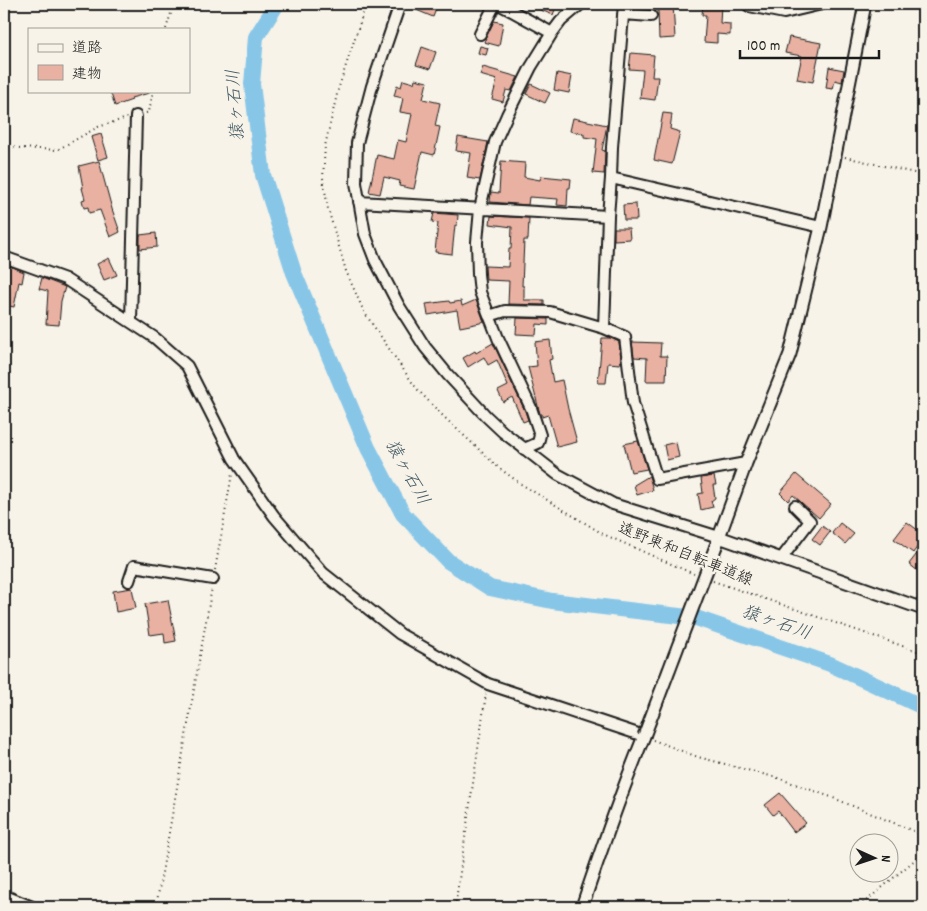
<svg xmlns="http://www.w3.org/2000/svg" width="927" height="911" font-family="Dekko,'Klee One',sans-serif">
<rect width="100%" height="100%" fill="#f7f3e8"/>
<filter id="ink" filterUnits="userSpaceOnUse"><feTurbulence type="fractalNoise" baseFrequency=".02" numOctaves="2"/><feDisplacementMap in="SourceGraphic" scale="10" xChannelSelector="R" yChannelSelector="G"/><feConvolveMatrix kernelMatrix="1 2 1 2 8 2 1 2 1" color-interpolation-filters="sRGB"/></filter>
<g filter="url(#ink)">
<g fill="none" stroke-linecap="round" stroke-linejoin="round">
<path stroke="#88c6e8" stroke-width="16" d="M277,4L256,37L252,84L263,175L294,273L368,448L403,514L448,561L490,588L552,601L696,618L830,664L923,707"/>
</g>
<path fill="#e9b1a1" stroke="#1c1c1c" d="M416,4H438L433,17L414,9Z
M526,4H557L553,15Z
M651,4H673L675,38L659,39L658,11L651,9Z
M703,4H721L720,23L730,24V35L717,34V43L704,42L706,15H702Z
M494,21L503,23L499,46L484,42Z
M789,37L821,43L813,82L797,79L802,56L785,53Z
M480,46L488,48L486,55L478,53Z
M422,47L436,52L430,69L416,65Z
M631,53L654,55L652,77H658L655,100L640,98L643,70L629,69Z
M483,67L518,77L511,91L506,90L503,102L492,99L497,80L480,75Z
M829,67L844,70L842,82L835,80L833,89L826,88Z
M557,73L572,76L569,93L554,90Z
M415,79L427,82L423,99L440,103L435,126L440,127L434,155L422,152L414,189L399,186L400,181L384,177L380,194L369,192L377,155L394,159L398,140L406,142L412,114L400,112L403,98L394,96L397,85L401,87L403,80L414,83Z
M531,84L550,93L545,103L526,94Z
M110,91H148L149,93L131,98L132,100L115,106Z
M663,113L672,114L670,129L680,132L672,164L654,160Z
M573,118L607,125L602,150L605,151L604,174L593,173L597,139L584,137V134L570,131Z
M101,134L108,157L98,160L91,137Z
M458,137L488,142L480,180L467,178L471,153L456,151Z
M99,161L112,209L120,232L110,237L100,210L89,213L88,207L84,208L82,200L85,199L82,188H83L79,166Z
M501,161L525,163L524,177L540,180L541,176L571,179L570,188H568L567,206L557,205L558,199L529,197L528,205L490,202L491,192L499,193Z
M636,204L637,220H624L623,205Z
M434,213L458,215L457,226L455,225L452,254L435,252L438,223L432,222Z
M491,216L529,218L528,240H524L522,286H524V300H544V305L508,304L509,281L486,280L485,266L508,267L509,249H511L512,227L490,224Z
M614,228H629L630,239L614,240Z
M156,233L157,247L140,249V235Z
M109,258L117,275L104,280L97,264Z
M4,264L24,272L22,283L19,282L14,307L4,305V278L5,272L4,271Z
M42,278L65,287L61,301L59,325L46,324L48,291L39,289Z
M476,300L484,321L480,323L460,327L457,310L428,315L426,304L449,301L450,303L461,301L462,306Z
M517,318L548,319V325L537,324L536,335L516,334Z
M602,338H611L619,342L621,358L620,364L608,363L606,383H598Z
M550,340L552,359L549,360L553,382L562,380L568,409L577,442L557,447L548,415L542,417V414H540L528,367L537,366L535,342Z
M632,342L661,343L660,356H667L666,381H646L647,358L634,357Z
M493,343L525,411L528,420L523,422L512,397L503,402L498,391L508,386L497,360L488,365L484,357L468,367L463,358L475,351L476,353Z
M638,441L647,469L631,472L624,444Z
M676,442L679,457L667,460L664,445Z
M796,474L831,504L819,518L793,495L788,501L780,493Z
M649,476L653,490L637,495L634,485Z
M714,476L716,485H713L715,498L711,501L713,507L701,510L698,494L703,493L701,478Z
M907,522L923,534V539L913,553L894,539Z
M840,523L854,534L845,544L832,533Z
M822,526L830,532L820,545L812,539Z
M923,546V575L909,564Z
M132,588L136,608L116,612L113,591Z
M168,600L176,641L165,643L164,633L150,635L145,604Z
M780,793L806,823L794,832L778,811L773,815L765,805Z"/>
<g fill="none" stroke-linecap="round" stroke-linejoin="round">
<g stroke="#1c1c1c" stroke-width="14">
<path id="minor" d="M400,4L372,86L357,143L356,183L365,234L375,260L399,306L425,347L448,375L486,416L503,432L557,474L613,504L719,537
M499,4L552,33
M624,4L612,147L611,178L608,216L604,328L625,337L633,403L657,479L746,463
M747,4L749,6L784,13L822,4
M623,14L651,16
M480,34L495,4
M611,178L821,227
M359,202L608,216
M4,257L65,279L155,338L187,366L234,459L274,516L323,573L400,634L488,684L644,736
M489,316L505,311L550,312L604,328
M131,322L136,116
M524,449L538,443L540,435L531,408L498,338L480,292L478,274L477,242L480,209L495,142L507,115L531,67L552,33L561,21L581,4
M781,559L810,521L795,506
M129,581L134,566L213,579"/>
</g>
<g stroke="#1c1c1c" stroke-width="15">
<path id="tertiary" d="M719,537L923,609
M716,546L719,537L746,463L790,354L821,227L865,4
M4,896L31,907
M582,907C601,850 621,793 644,736"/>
</g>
<path stroke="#1c1c1c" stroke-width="2" stroke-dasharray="1 4" stroke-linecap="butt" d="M366,4L338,90L325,146L323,178L328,209L346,271L364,312L416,388L445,418L499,468L521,484L603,534L694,574
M166,29L174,4
M146,113L149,112L153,91
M4,147L57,150L98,127L127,118
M845,157L923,175
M215,570L232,474
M713,581L923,653
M653,740L698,757L778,778L831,797L923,835
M156,907L212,587
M455,907L486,694
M859,907L923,853"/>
<use href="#minor" stroke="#f7f3e8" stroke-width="10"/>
<use href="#tertiary" stroke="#f7f3e8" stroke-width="11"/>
<g stroke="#1c1c1c" stroke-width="15" stroke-linecap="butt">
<path id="tertiary-bridge" d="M644,736L716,546"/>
</g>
<use href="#tertiary-bridge" stroke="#f7f3e8" stroke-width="11"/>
</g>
</g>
<g text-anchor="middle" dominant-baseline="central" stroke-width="5" stroke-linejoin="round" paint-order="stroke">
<g font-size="16" fill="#1c1c1c" stroke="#f7f3e8">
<text transform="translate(685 555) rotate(22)">遠野東和自転車道線</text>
</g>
<g font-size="18" font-style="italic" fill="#425863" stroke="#f7f3e8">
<text transform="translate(237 105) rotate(-94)">猿ヶ石川</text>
<text transform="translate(406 473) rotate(61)">猿ヶ石川</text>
<text transform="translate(776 624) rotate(19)">猿ヶ石川</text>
</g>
</g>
<rect width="927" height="911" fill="none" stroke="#f7f3e8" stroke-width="20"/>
<rect x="10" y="10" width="907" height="891" fill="none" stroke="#1c1c1c" stroke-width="2" filter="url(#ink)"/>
<rect x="28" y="28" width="162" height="65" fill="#f7f3e8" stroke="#9f9d96"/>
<rect x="38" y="44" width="25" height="8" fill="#f7f3e8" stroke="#9f9d96"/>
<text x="72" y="52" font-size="15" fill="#1c1c1c">道路</text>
<rect x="38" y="65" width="25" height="15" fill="#e9b1a1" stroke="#9f9d96"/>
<text x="72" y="78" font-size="15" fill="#1c1c1c">建物</text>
<g transform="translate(874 858) rotate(93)"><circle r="24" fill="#f7f3e8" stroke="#9f9d96"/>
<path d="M0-4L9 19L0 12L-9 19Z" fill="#1c1c1c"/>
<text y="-8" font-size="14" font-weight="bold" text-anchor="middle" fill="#1c1c1c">N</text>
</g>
<path d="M740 50v8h139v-8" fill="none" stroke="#1c1c1c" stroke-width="2.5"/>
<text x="747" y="50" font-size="15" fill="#1c1c1c" stroke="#f7f3e8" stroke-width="4" paint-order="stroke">100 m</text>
</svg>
